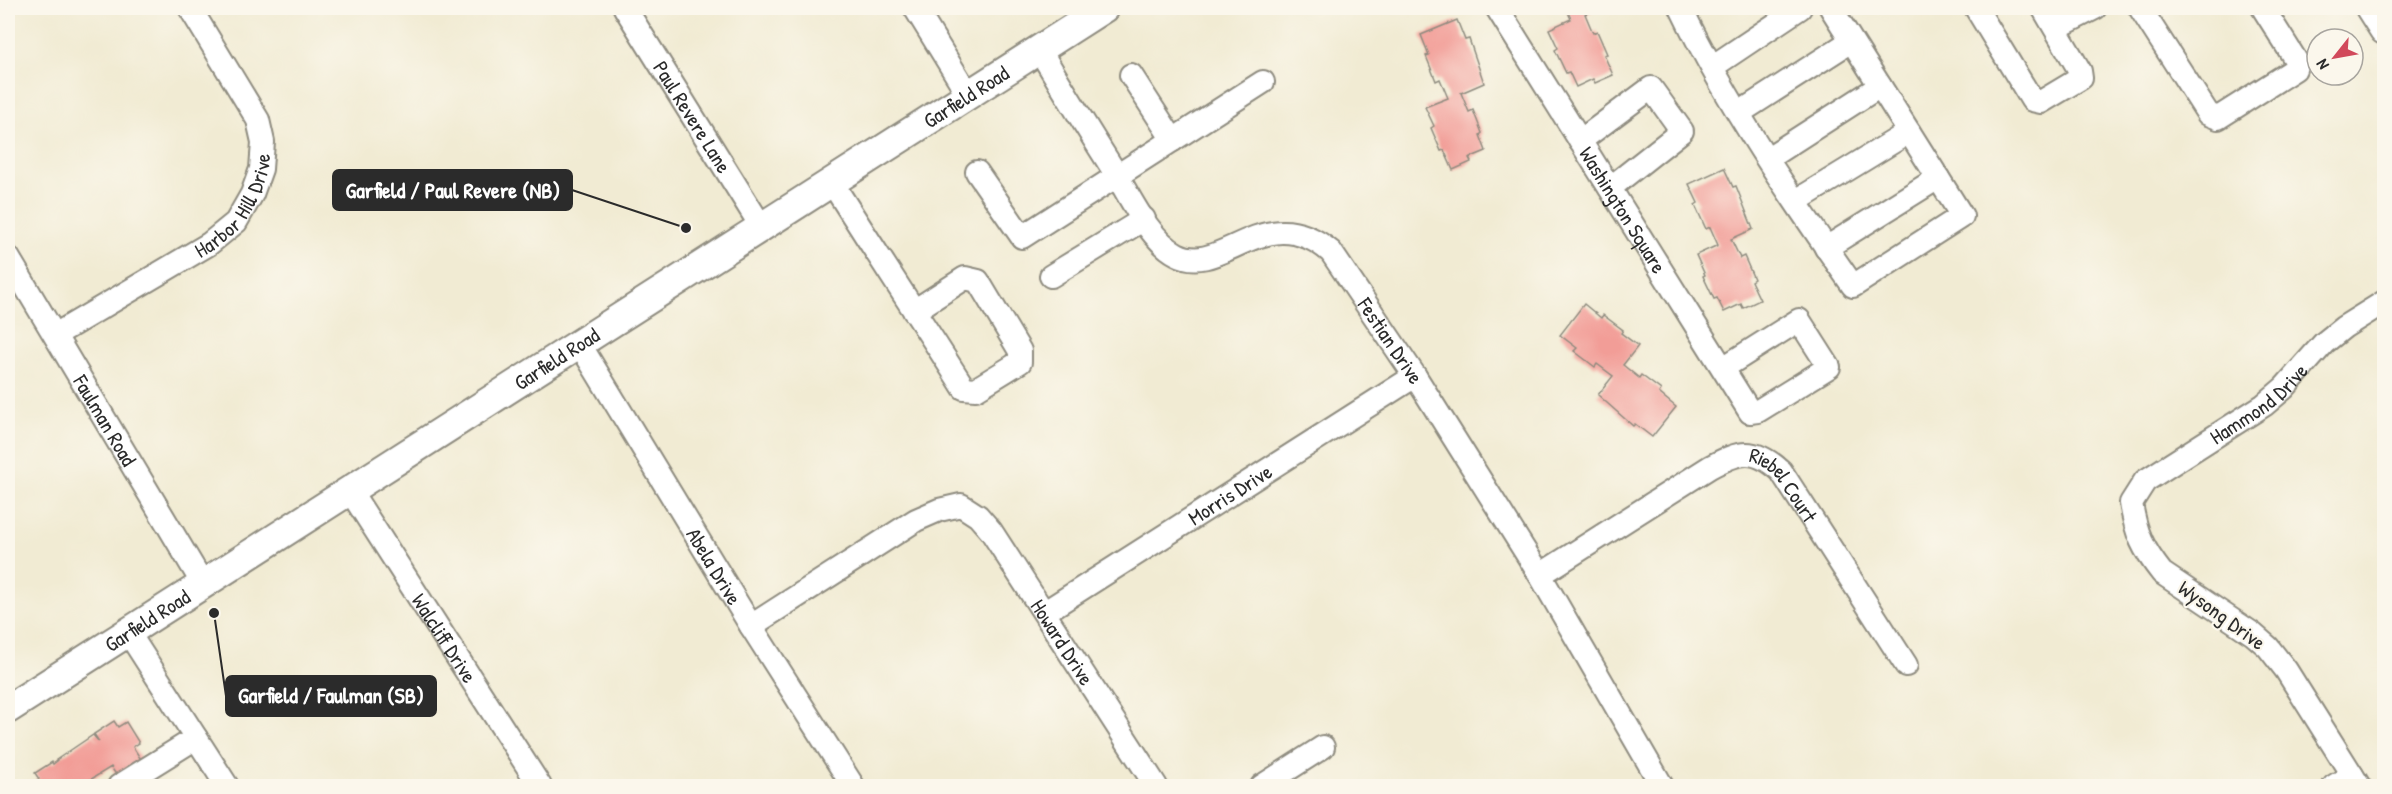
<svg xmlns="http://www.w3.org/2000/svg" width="2392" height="794" font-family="'Patrick Hand',sans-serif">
<rect width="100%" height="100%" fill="#fbf7ec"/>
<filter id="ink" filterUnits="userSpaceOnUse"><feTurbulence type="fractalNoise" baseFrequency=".0167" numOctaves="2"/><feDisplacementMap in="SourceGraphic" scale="12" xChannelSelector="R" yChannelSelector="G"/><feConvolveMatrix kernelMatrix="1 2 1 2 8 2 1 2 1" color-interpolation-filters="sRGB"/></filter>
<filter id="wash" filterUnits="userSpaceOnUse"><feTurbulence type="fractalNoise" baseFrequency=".008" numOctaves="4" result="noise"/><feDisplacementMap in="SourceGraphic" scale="24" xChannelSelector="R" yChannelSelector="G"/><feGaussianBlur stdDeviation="1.35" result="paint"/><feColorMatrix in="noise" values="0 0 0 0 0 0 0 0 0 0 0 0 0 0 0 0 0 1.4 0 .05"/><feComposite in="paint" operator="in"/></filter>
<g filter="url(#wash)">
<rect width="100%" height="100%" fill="#f1ebd3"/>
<g id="blocks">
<path fill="#f29d97" d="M1566,8H1600L1585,14L1593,33L1597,31L1607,54L1604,55L1613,75L1595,83L1593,79L1576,87L1569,72L1566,73L1555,50L1558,48L1549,29L1571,19Z
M1457,20L1465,40L1469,39L1484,83L1461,93L1469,112L1473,110L1482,133L1480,135L1486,151L1469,158L1471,162L1453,170L1444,150L1441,151L1431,128L1434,126L1425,107L1448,98L1440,79L1436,81L1426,56L1429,55L1421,35Z
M1724,168L1733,187L1736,186L1753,229L1731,239L1740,258L1744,256L1754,279L1751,281L1760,300L1743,308L1741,304L1724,312L1717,298L1714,299L1703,276L1705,275L1696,255L1718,245L1710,227L1706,229L1695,205L1698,203L1689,184Z
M1584,304L1601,318L1603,315L1623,330L1621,333L1638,346L1623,365L1639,378L1641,375L1661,390L1659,393L1676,407L1652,437L1635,424L1633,426L1598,395L1613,376L1597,364L1595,367L1574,351L1577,348L1560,335Z
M114,721L118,727L126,722L139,743L133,747L142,761L117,776L111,767L80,786H32L31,784L39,779L35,773L52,762L53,764L57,761L56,760L93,735L99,742L94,734Z"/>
</g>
</g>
<g filter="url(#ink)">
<use href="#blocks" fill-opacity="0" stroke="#8e8b7f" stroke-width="1.5"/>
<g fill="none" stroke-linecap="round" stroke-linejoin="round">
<g stroke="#8e8b7f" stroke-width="26">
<g id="minor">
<path id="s1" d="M625,8L761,226"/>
<path d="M915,8L968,94"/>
<path id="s2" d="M1497,8L1750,412L1758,411L1829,367L1799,320L1723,368"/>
<path d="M1681,8C1728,106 1791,197 1853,286L1962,216L1831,8"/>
<path d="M1976,8L2032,100L2041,102L2081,78L2080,71L2043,8"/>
<path d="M2140,8L2208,114L2218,118L2295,69L2297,62L2263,8"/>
<path d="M2056,28L2095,8"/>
<path id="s3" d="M1039,49C1064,91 1090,133 1116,174C1131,199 1150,240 1177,254C1222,278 1265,196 1331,252L1415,376L1540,575L1662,786"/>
<path d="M1712,67L1800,8"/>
<path d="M1131,75L1173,140"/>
<path d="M1739,113L1851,41"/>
<path d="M1580,141L1651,88L1682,131L1610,188"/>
<path d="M1768,158L1880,86"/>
<path d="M977,172L1022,237L1263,82"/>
<path d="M831,181C875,251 920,319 964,388L976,389L1020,362V351L978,281L965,278L914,311"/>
<path d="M1796,201L1909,132"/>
<path d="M1826,248L1938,178"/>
<path id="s4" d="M8,257L203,584"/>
<path d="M1051,276L1144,219"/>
<path id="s5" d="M55,335L209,244L236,222L252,194L261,169L263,142L258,120L190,8"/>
<path id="s6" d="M579,343L751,626L853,786"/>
<path id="s7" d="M349,489L540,786"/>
<path id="s8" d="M1540,575L1710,467C1740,451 1754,447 1781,471L1906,665"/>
<path id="s9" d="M1045,612L1415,376"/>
<path id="s10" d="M751,626L916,520L939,510L961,505L978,516L991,531L1156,786"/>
<path d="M128,632L227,786"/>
<path d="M119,786L196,738"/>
<path d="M1262,786L1323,747"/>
<path d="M2334,786L2352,775"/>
<path id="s11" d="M2359,786L2286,670L2268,647L2253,634L2162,573C2143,549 2136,534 2131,503L2145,481L2264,405L2284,388L2324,343L2344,327L2384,302"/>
</g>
</g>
<g stroke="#8e8b7f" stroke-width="32">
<g id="major">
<path d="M2370,8L2384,30"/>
<path id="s12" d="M8,709L1104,8"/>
</g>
</g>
<path stroke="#8e8b7f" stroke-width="3" stroke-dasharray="1.5 4.5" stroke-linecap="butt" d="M8,783L10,786"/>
<use href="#minor" stroke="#fff" stroke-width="22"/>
<use href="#major" stroke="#fff" stroke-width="28"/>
</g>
</g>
<g text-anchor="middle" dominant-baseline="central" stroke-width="4.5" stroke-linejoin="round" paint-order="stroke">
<g font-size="21" fill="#2b2b2b" stroke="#fbf7ec">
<text stroke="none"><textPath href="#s12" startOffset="1137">Garfield Road</textPath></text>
<text stroke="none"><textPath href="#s1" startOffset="128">Paul Revere Lane</textPath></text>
<text stroke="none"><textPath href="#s5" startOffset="226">Harbor Hill Drive</textPath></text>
<text stroke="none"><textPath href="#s2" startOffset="238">Washington Square</textPath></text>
<text stroke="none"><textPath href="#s3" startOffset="520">Festian Drive</textPath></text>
<text stroke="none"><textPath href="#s12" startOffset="651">Garfield Road</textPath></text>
<text stroke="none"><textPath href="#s11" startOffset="537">Hammond Drive</textPath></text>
<text stroke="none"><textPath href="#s4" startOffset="190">Faulman Road</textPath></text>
<text stroke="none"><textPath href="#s8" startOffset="291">Riebel Court</textPath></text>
<text stroke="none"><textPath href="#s9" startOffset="219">Morris Drive</textPath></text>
<text stroke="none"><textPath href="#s6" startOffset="261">Abela Drive</textPath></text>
<text transform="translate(2222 615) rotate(36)">Wysong Drive</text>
<text stroke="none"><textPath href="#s12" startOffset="165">Garfield Road</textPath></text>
<text stroke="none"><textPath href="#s7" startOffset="177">Walcliff Drive</textPath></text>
<text stroke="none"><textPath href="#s10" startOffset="416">Howard Drive</textPath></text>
</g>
</g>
<path fill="none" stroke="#2b2b2b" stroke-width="2" d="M686 228L572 190M214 613L226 696"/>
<g fill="#2b2b2b" stroke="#fbf7ec" stroke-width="2">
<circle cx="686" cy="228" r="6"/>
<circle cx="214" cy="613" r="6"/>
</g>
<g fill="#2b2b2b" stroke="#2b2b2b" stroke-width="2">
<rect x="333" y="170" width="239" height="40" rx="6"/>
<rect x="226" y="676" width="210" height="40" rx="6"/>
</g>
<g font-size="22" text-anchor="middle" font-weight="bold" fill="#fff">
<text x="453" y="198">Garfield / Paul Revere (NB)</text>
<text x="331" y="703">Garfield / Faulman (SB)</text>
</g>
<rect width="2392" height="794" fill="none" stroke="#fbf7ec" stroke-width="30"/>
<g transform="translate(2335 57) rotate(239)"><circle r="28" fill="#fbf7ec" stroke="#a8a59f" stroke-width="1.5"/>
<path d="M0-4.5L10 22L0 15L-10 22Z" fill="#d1495b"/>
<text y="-9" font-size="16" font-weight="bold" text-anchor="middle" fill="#2b2b2b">N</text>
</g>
</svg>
